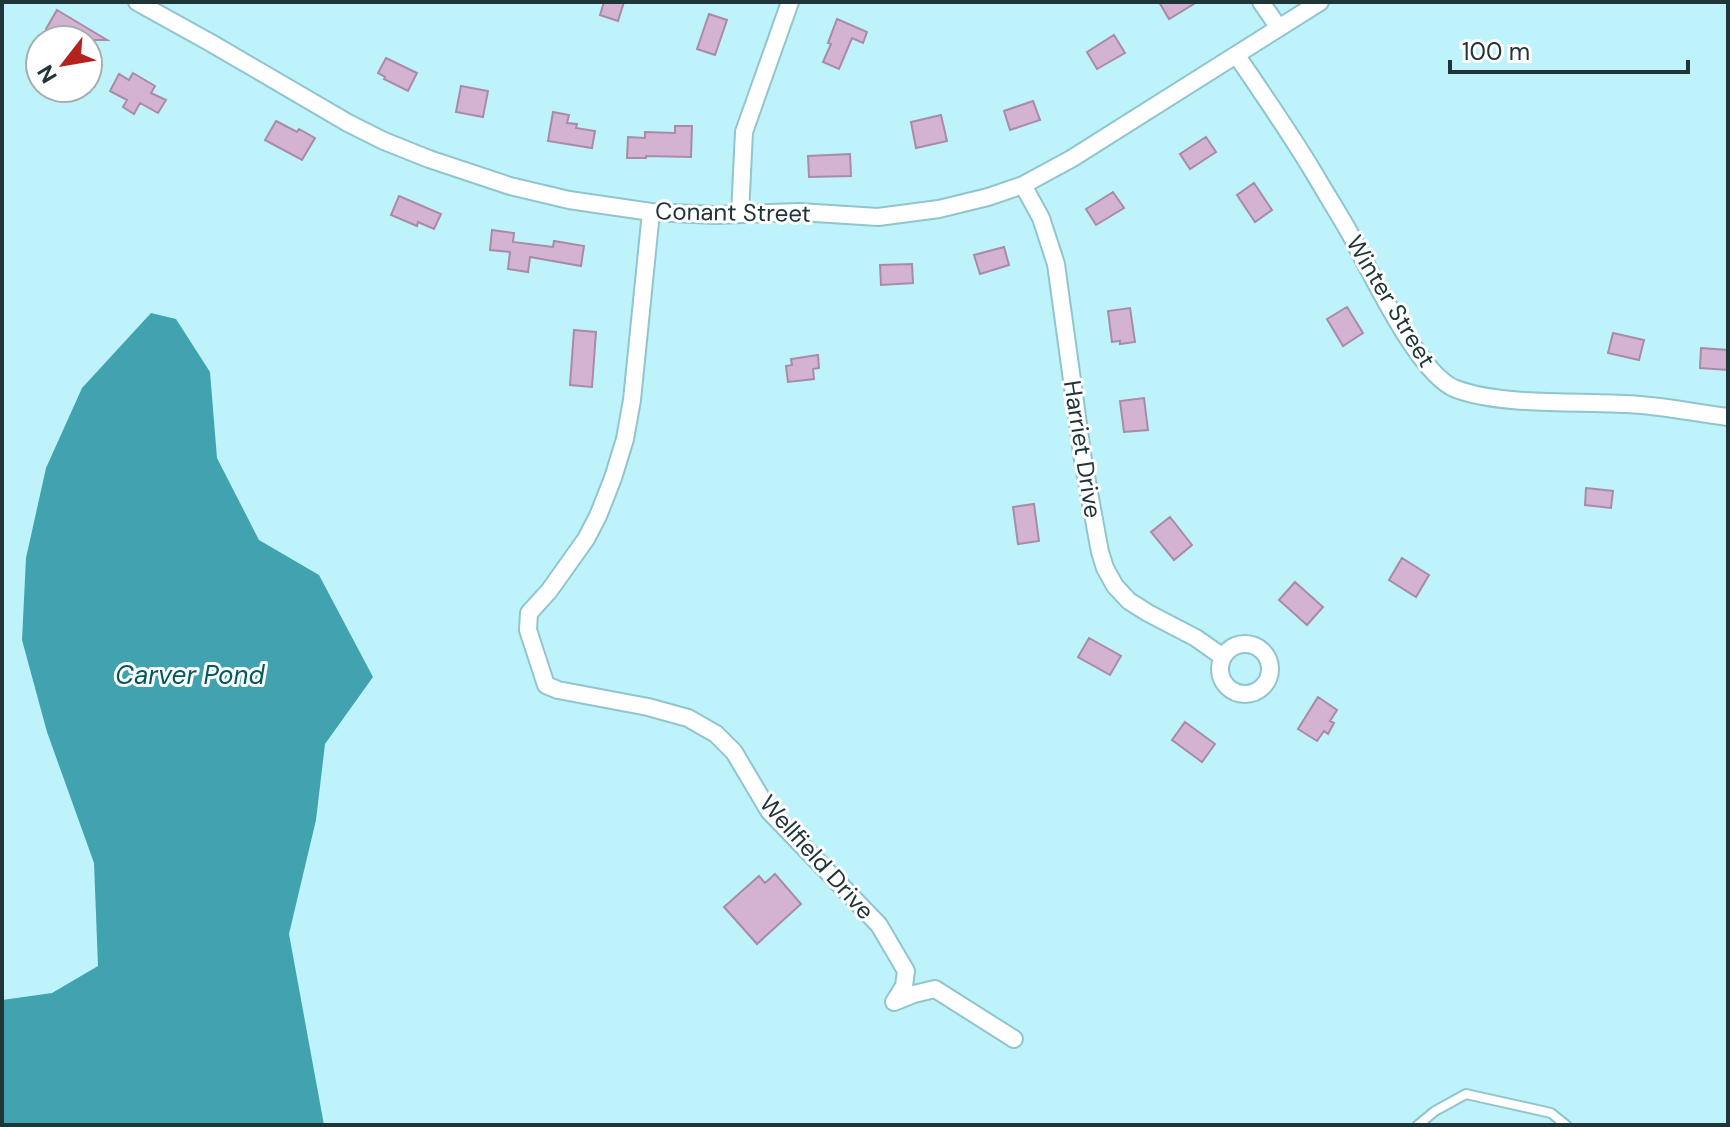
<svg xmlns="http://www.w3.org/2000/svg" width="1730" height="1127" font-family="'DM Sans',sans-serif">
<rect width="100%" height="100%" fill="#bef3fb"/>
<path fill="#42a3b0" d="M151,313L176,319L210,372L217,458L259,540L319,575L373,677L325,744L316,820L289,934L324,1125H2V1000L52,993L98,966L94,863L47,732L22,640L26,558L46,468L82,388Z"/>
<path fill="#d3b3d1" stroke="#a98ba7" stroke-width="2" d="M604,2H624L618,21L600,15Z
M1159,2H1197L1169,19Z
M57,10L107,40H64L46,29Z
M709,14L727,20L715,55L697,49Z
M837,19L867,32L863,43L852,38L839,69L823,62L831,44L828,43Z
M1114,35L1125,53L1097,69L1087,52Z
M386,58L417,73L408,91L384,79L385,77L378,73Z
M133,73L155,86L151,93L166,100L158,113L140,103L134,114L123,107L127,100L110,91L119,74L129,80Z
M461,86L488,91L483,117L456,112Z
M1033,101L1040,120L1010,130L1004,111Z
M553,112L569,115L567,123L577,124L576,128L595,131L592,148L548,141Z
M941,115L947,141L916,148L911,122Z
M276,121L297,132L299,129L315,138L302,160L265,140Z
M675,126H692L691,157L646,156V158H627L628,137L645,138V132L675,133Z
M1206,137L1216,152L1190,169L1180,154Z
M850,154L851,176L809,177L808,156Z
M1254,183L1272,210L1255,222L1237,195Z
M1113,192L1124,208L1096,225L1086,209Z
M399,196L441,214L434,229L418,222L417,226L391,215Z
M492,230L514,233L513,242L553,247L554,241L584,246L581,266L530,257L528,272L508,269L510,252L490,250Z
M1004,247L1009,265L980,274L974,255Z
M912,264L913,283L881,285L880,265Z
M1347,307L1363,333L1343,346L1327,319Z
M1130,308L1135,342L1120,344V341L1112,342L1108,311Z
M574,330L596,332L592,387L570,385Z
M1613,333L1644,340L1639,360L1608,353Z
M1701,348L1728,350V370L1700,368Z
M818,355L819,368L813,369L814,379L788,382L786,366L792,365L791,359Z
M1144,398L1148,430L1124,432L1120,401Z
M1586,488L1613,491L1611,508L1585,505Z
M1034,504L1039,541L1018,544L1013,507Z
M1170,517L1192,545L1174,560L1151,532Z
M1402,558L1429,575L1416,597L1389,580Z
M1295,582L1323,607L1307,625L1279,600Z
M1089,638L1121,656L1110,675L1078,657Z
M1318,697L1337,710L1330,721L1334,723L1328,734L1324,731L1317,741L1298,729Z
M1185,722L1215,744L1202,762L1172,740Z
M775,874L801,904L757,944L724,907L759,876L765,883Z"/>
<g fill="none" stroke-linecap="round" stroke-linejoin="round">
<g stroke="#91c5cd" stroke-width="12">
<path id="lane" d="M1418,1125L1435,1111L1466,1094L1551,1113L1566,1125"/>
</g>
<g stroke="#91c5cd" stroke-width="20">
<path id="street" d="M137,2L211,43L348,123L384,141L429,159L510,186L569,200L651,212L715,215L799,212L878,217L939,209L988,197L1023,185L1071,159L1320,2
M1261,2L1279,28
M1237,56C1263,94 1290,133 1314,173C1325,192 1337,211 1348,230C1369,268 1418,375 1456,389C1502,406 1575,401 1625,404C1660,405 1694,413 1728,417
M1023,185L1041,218L1056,264L1083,460L1100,552L1105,568L1115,586L1129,601L1148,613L1196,638L1223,657
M651,212L632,400L625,439L613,478L598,516L586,539L549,591L529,613L528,630L546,685L558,690L648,707L688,718L716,734L734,752L769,811L879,925L906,971L904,986L894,1002L914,994L935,989L1014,1039
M740,214L744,132L790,2
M1220 669a25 25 0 1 1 50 0a25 25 0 1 1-50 0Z"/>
</g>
<use href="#lane" stroke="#fff" stroke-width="8"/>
<use href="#street" stroke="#fff" stroke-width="16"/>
</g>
<g text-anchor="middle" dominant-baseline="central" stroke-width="6" stroke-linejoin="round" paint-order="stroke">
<g font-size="24" fill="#203538" stroke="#fff">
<text transform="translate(733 212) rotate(1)">Conant Street</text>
<text transform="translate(1391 301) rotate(59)">Winter Street</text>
<text transform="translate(1083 449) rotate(81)">Harriet Drive</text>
<text transform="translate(817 857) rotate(48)">Wellfield Drive</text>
</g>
<g font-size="26" font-style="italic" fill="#005862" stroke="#fff">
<text x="190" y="675">Carver Pond</text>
</g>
</g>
<rect width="1730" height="1127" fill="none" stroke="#203538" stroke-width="8"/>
<g transform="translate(64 64) rotate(239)"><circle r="38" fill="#ffffff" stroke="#a6aeaf" stroke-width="2"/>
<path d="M0-6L14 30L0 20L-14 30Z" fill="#b4241f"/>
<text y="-12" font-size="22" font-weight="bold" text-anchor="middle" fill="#203538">N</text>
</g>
<path d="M1450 60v12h238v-12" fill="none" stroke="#203538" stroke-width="4"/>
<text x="1462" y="60" font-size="24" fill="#203538" stroke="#ffffff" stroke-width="6" paint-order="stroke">100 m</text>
</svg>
